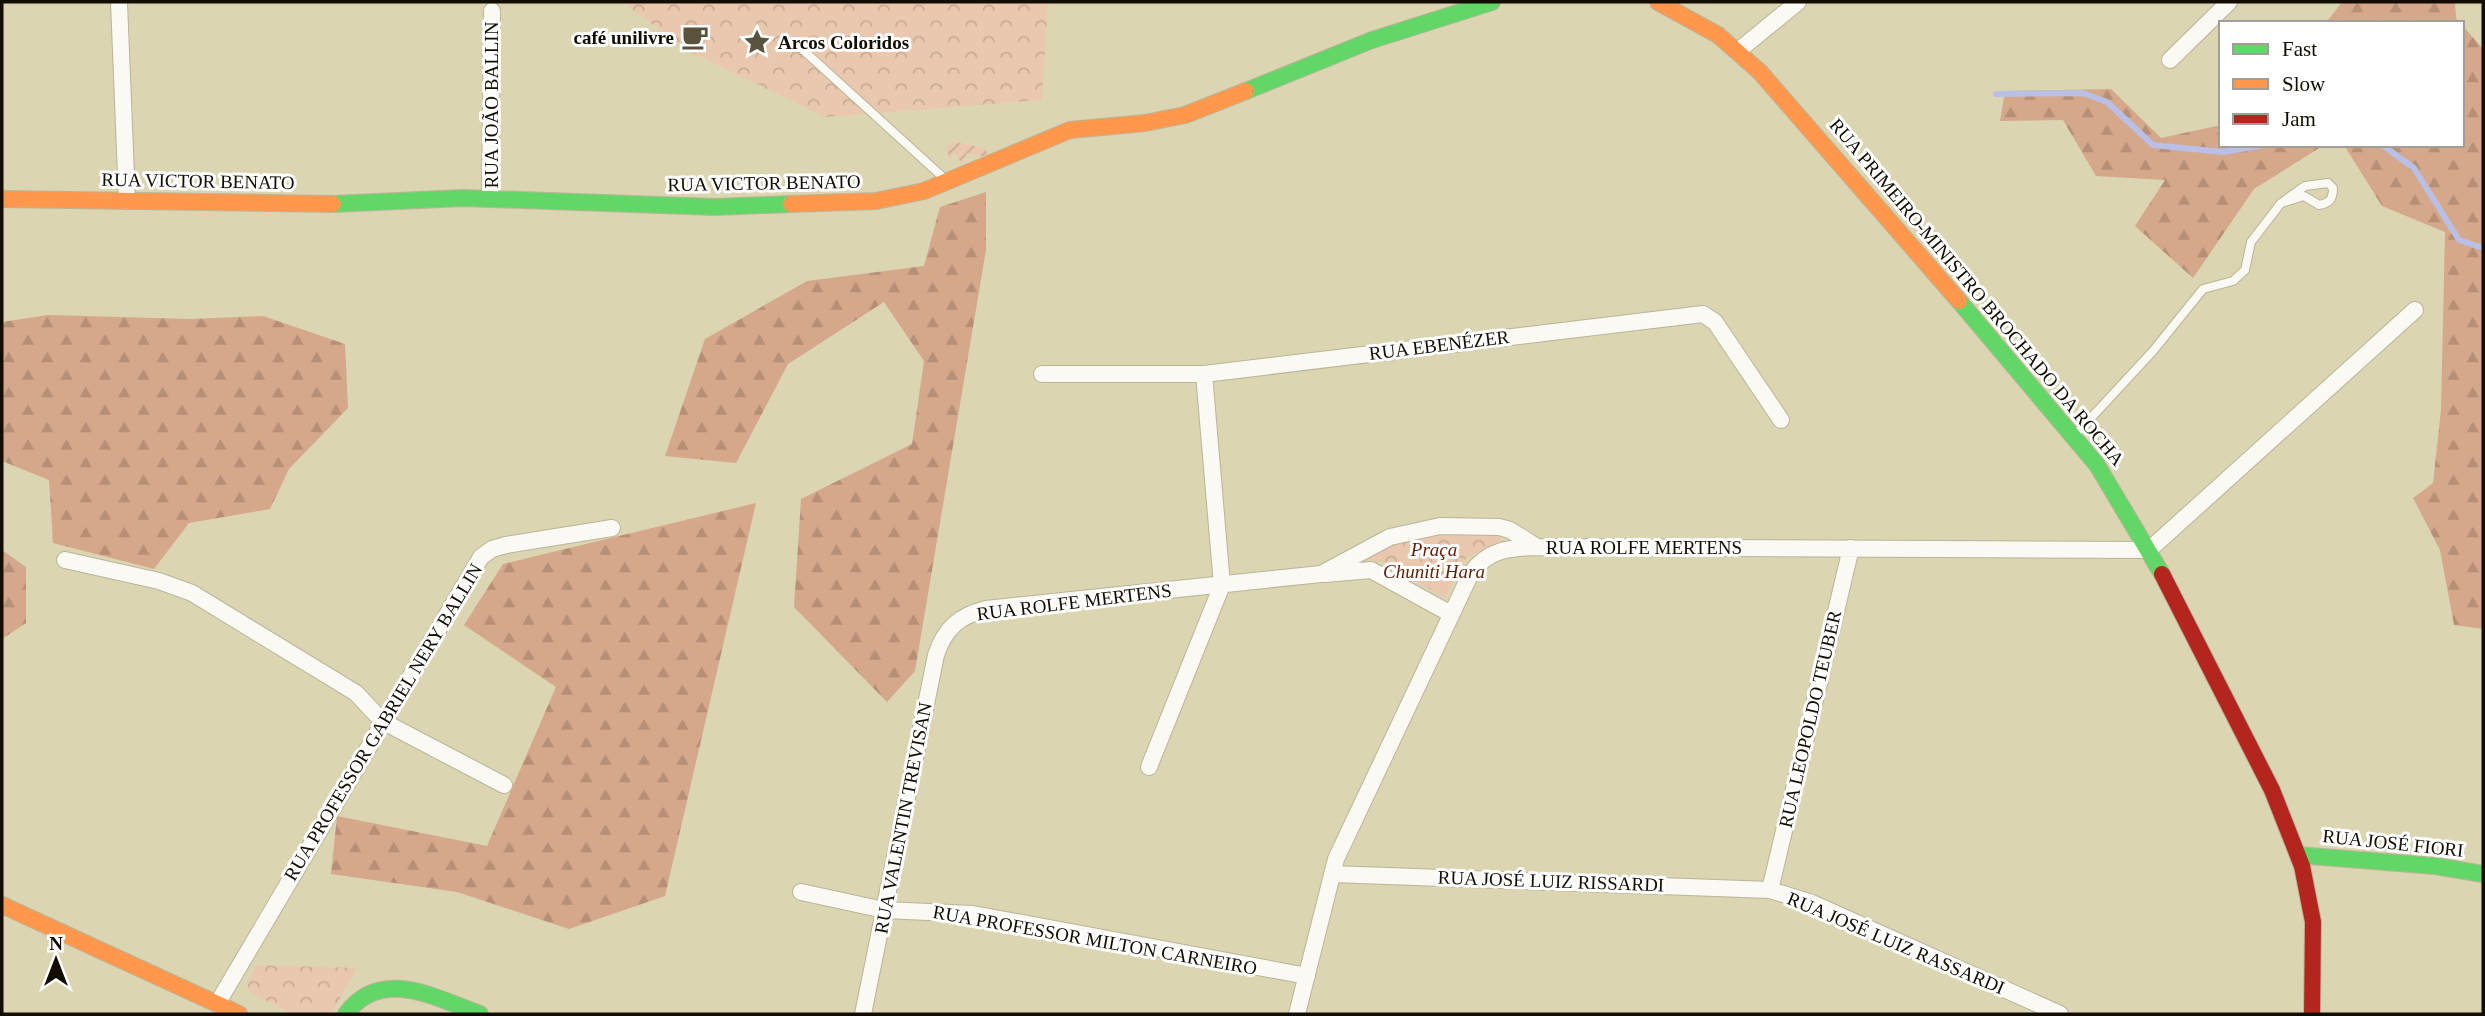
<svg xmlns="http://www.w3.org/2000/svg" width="2485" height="1016" font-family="'Times New Roman',serif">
<defs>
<pattern id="forest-firs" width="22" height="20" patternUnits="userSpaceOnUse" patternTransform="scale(1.75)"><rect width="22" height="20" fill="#d5a78b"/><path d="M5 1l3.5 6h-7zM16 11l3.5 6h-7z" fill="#b68f76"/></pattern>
<pattern id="park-crowns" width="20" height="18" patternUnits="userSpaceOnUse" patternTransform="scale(1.75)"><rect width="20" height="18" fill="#eac8af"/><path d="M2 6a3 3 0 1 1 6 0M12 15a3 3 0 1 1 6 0" fill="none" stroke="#c8ab95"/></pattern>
<pattern id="garden-furrows" width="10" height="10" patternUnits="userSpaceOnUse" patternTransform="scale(1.75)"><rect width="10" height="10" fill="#eac8af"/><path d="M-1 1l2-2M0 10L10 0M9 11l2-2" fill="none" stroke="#c8ab95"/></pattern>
</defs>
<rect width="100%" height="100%" fill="#dcd5b2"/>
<path fill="url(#forest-firs)" d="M2342,2H2455L2456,18L2460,23H2326Z
M2462,25L2483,49V629L2454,625L2440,550L2413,498L2433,483L2441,410L2445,232L2382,206L2344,145H2462Z
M2111,89L2161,138L2221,125V145H2324L2254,189L2193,278L2135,226L2165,180L2096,176L2063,120L2000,121L2005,91Z
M986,192V250L915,671L887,702L794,607L801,499L912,444L924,361L884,302L788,364L736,463L665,456L705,339L807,281L924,266L940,207Z
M48,315L191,319L263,316L345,344L348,408L289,469L270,509L189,523L154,569L53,543L49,480L2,461V322Z
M756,503L665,896L569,929L457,892L331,874L337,816L487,846L556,687L464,625L503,564Z
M2,550L26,567V623L2,639Z"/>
<path fill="url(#park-crowns)" d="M622,2H1048L1042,100L825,117L689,51Z
M1430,534H1495L1502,540L1466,558L1445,598L1383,562L1356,559L1404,539Z
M256,965L357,968L331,1014H292L248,991V983Z"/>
<path fill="url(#garden-furrows)" d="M955,142L984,148L992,158L967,153L962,165L955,152L950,159L946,147Z"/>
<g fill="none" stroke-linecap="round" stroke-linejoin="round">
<path stroke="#babfe6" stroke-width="6" d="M1996,94L2083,93L2107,102L2153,145L2223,152L2264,145
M2382,145L2414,168L2459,240L2483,248"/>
<g stroke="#bab499" stroke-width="10">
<path id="lane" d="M802,49L946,180
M2077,433L2153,351L2203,289L2233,281L2245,270L2251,242L2281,203L2304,196L2319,205C2330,203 2333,199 2333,188L2328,183L2305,186L2281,203"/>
</g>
<g stroke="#bab499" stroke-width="18">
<path id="street" d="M119,2L127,201
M1738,51L1798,2
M2170,60L2229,2
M490,198L492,11
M1042,374H1204L1703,314L1715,322L1781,420
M65,560L159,581L192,593L356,693L382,721L504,785
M1325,574L1371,570L1451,614
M1149,767L1222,585L1204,374
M1332,874L1770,890L1812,903L2060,1014
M1770,890L1851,548
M801,892L884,910L973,914L1307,976
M217,1004L481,557L492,549L506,545L612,528
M863,1014L936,655C945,628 959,616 986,609L1321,574L1390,537L1440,526L1499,527L1510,530L1537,547L2149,550L2415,310
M1297,1014L1336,859L1471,573C1489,549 1509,548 1537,547"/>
</g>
<g stroke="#bab499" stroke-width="18">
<path id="fast" d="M1246,91L1372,40L1492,2
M333,204L463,198L715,207L791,204
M1959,301L2097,465L2162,574
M2298,855L2435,866L2483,874
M346,1014C381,966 435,998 480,1014"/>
</g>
<g stroke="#bab499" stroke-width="18">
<path id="slow" d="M1658,2L1718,35L1760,72L1959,301
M2,199L333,204
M791,204L876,201L924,191L1070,130L1145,123L1185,115L1246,91
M2,905L239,1014"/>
</g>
<g stroke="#bab499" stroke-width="18">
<path id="jam" d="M2162,574L2272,790L2302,866L2313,922L2312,1014"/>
</g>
<use href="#lane" stroke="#faf9f3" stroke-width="8"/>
<use href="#street" stroke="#faf9f3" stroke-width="16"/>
<use href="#fast" stroke="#63d668" stroke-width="16"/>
<use href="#slow" stroke="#ff974d" stroke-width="16"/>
<use href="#jam" stroke="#b3261e" stroke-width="16"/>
</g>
<defs>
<g id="cafe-bare" transform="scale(2.1)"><path d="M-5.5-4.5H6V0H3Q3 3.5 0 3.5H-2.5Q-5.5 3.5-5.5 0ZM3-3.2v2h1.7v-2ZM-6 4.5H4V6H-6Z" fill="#59533e" stroke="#fff" stroke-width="2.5" paint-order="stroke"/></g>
<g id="sight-bare" transform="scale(2.1)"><path d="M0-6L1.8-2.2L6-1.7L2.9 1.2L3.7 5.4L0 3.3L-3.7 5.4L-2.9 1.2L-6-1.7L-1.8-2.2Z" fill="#59533e" stroke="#fff" stroke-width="2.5" paint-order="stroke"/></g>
</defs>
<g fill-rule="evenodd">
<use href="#cafe-bare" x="695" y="37"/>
<use href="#sight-bare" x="757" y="42"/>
</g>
<g text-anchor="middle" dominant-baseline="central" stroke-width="6" stroke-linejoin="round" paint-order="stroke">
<g font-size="19" font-weight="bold" fill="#120d00" stroke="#fff" text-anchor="end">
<text x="674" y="37">café unilivre</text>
<text x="778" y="42" text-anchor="start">Arcos Coloridos</text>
</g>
<g font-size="19" fill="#120d00" stroke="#fff">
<text transform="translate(491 105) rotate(-90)">RUA JOÃO BALLIN</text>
<text transform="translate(198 181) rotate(1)">RUA VICTOR BENATO</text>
<text transform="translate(764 183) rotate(-1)">RUA VICTOR BENATO</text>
<text transform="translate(1977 292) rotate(50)">RUA PRIMEIRO-MINISTRO BROCHADO DA ROCHA</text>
<text transform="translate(1439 345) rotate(-7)">RUA EBENÉZER</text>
<text x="1644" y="547">RUA ROLFE MERTENS</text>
<text transform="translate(1074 602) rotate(-7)">RUA ROLFE MERTENS</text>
<text transform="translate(1810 719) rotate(-77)">RUA LEOPOLDO TEUBER</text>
<text transform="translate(383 722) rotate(-59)">RUA PROFESSOR GABRIEL NERY BALLIN</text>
<text transform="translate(903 818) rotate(-79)">RUA VALENTIN TREVISAN</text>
<text transform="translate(2393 843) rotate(6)">RUA JOSÉ FIORI</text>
<text transform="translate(1551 881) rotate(2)">RUA JOSÉ LUIZ RISSARDI</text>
<text transform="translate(1095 940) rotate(10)">RUA PROFESSOR MILTON CARNEIRO</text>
<text transform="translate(1896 943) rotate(23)">RUA JOSÉ LUIZ RASSARDI</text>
</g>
<g font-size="19" font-style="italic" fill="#662009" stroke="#fff">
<text x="1434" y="549">Praça<tspan x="1434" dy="22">Chuniti Hara</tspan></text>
</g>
</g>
<rect width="2485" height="1016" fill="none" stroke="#120d00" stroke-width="7"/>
<rect x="2219" y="21" width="245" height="126" fill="#ffffff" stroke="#a09e99" stroke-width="2"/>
<rect x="2233" y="44" width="35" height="10" fill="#63d668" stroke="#a09e99" stroke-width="2"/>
<text x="2282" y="56" font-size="21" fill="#120d00">Fast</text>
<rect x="2233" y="79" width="35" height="10" fill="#ff974d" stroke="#a09e99" stroke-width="2"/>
<text x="2282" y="91" font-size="21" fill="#120d00">Slow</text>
<rect x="2233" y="114" width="35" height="10" fill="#b3261e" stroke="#a09e99" stroke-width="2"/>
<text x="2282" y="126" font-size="21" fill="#120d00">Jam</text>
<g transform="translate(56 960)" stroke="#ffffff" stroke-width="5" paint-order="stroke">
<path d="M0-5L12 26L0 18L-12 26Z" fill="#120d00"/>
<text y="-10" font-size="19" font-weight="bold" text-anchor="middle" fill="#120d00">N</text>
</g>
</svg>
